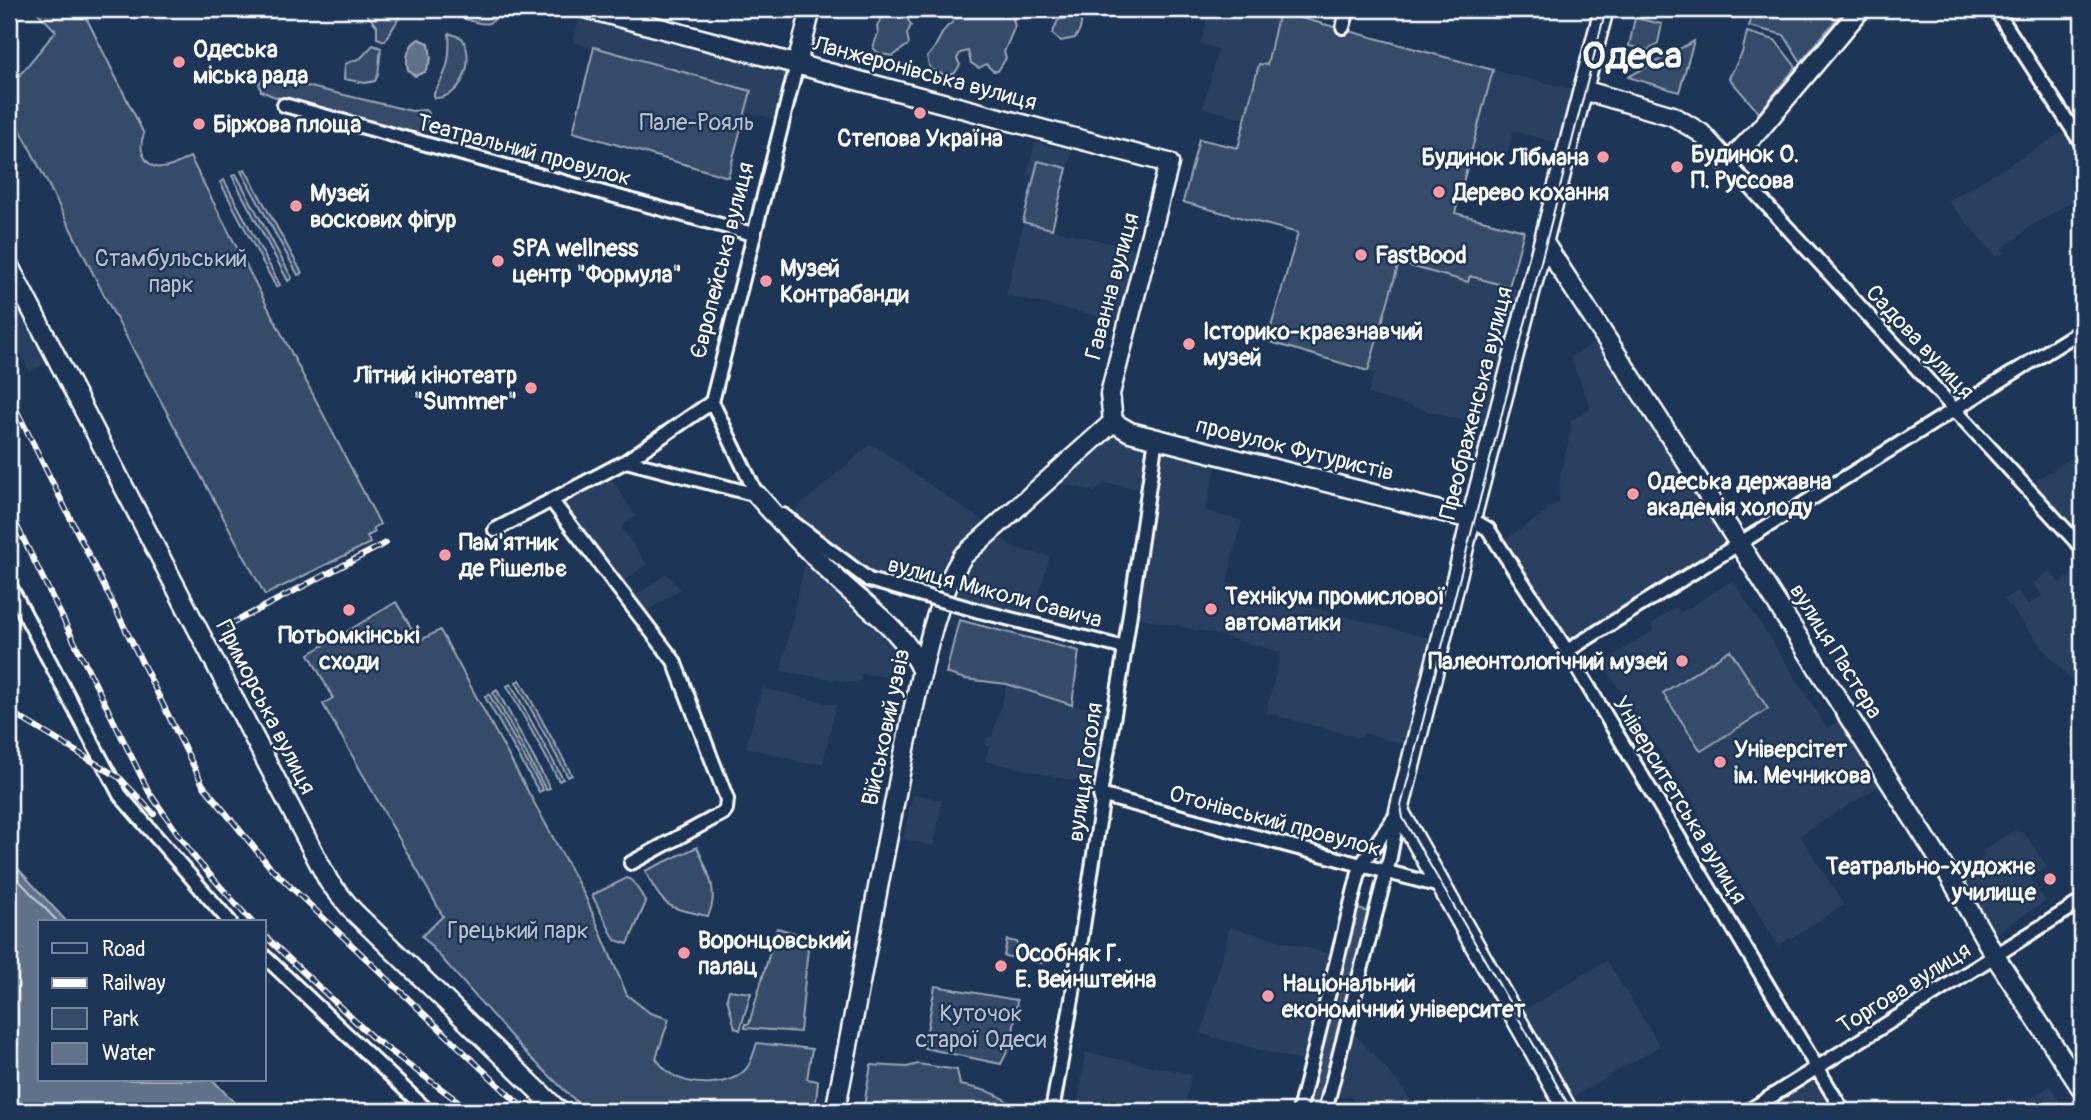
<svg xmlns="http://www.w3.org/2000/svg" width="2091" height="1120" font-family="Pangolin,sans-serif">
<rect width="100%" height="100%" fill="#1d3557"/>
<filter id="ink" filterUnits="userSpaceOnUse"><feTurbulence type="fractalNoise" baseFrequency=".0143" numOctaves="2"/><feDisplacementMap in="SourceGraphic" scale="14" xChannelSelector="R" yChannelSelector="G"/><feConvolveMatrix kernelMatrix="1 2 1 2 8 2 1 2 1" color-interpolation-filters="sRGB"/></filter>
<g filter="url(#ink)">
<path fill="#2a4161" d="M1209,9H1266L1279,12L1252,120L1203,108L1218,49L1201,44Z
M581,10L796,65L782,121L746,112L751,90L602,51L573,42Z
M1493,70L1580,91L1566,145L1513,131L1503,168L1469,160Z
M2074,126L2082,140V196L2031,226L2002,249L2004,253L1996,257L1948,201Z
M1035,142L1072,151L1052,229L1144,251L1126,323L1006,295L1034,178L1027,175Z
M1399,263L1467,281L1469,276L1527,291L1492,429L1368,394L1374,374L1367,371Z
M9,289L47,363L30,372L9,332Z
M1603,338L1736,541L1567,650L1499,544L1546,512L1548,508L1559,503L1560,474L1569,440L1571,420L1591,408L1570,357Z
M1113,424L1155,439L1146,490L1105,483L1095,492L1050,480Z
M1158,439L1219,456L1205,511L1242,521L1227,582L1271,593L1291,602L1440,641L1413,747L1363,733L1361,738L1266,713L1281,652L1210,633L1131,616Z
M871,444L993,528L942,600L869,580L787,517Z
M2082,451V546L2027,486Z
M607,472L636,516L621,527L647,564L625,580L638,594L667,573L680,589L642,615L554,501Z
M991,531L1017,549L1050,556L1030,623L944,600L951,577Z
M806,557L894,648L886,676L860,674V681L857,683L781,671Z
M2082,568V692L2047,653L2004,599L2018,590L2028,605L2042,596L2033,583L2051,571L2059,583Z
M1733,580L1827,728L1846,717L1888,781L1800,835L1844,905L1778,946L1705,827L1695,805L1602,663L1654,630L1651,624L1664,615L1676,607L1681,613Z
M1007,684L1072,705L1114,711L1102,787L985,761L989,747L985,744L986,738L992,737Z
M762,688L836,705L823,763H805L746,747Z
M913,794L942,800L934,846L903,839Z
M2015,830L2024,833L2047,867L2030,878L2046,901L1989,938L1952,877L1985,857L1982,851Z
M1230,927L1334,955L1309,1063L1201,1034Z
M1607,961L1660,1046L1565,1102L1515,1015Z
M1352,1032L1380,1061L1420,1111H1363L1349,1095L1341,1097L1336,1092Z
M1085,1052L1191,1074L1184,1111H1077Z
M1816,1078L1840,1111H1758Z
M2050,1086L2066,1111H2010L2027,1101Z"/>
<path fill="#364b69" stroke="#9aa5b4" stroke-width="2" d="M34,9H82L144,134C136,152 148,172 168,167C176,165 183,160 190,157L380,524L373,528L375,532L367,536L370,543L265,595L106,299L9,107V88L56,31Z
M362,9H402V13L385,41L377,38V26Z
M446,9H499V10C497,15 495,21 489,23C480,26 452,15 446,9Z
M894,9H909L908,20L911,25L907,34L909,44L893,56L880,54L873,48L878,33L877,26L886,11Z
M949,9H1020L1013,20L1015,26L1004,52L1006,58L998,71H993L986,64L979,68L971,63L968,51L960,53L957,59L960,65L955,73L947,76L930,69L927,57C939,47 939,30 953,22Z
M1057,9L1083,10L1080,30L1075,38L1061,41L1052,34L1058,20L1069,17Z
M1755,9H1845L1801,62L1784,35L1749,26Z
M1279,12L1493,70L1455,213L1524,231L1509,287L1470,276L1468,282L1399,263L1368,371L1267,341L1298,233L1183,202L1199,139L1238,148L1259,64L1267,65Z
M1635,18L1662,24L1658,43L1648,50L1629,46Z
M1747,32L1775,40L1796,67L1759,113L1729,78L1742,53Z
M449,33L462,38C476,59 463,99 434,98V93C447,73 451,58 449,33Z
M1694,41L1679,92L1628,77Z
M373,45L381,48L378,75L375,81L365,83L344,79L345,64L361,58Z
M594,47L751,91L728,177L573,132Z
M264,78H272L412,111L425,110L429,113L427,128L421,133L393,129L273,96L261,91L259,83Z
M1038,161L1067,168L1052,229L1023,222Z
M245,169L302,273L298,275L241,171Z
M236,174L292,278L288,281L232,176Z
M224,180L280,285L276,287L220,182Z
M396,602L419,641L440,630L586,898L627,995L650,1013L669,1019L656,1058C660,1064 665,1070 671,1074C691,1087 730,1087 746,1069C752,1062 754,1051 757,1043L812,1049L807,1079L818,1081L815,1111H586L524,1051L422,936L443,916L323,704L333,698L309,654Z
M959,620L1079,651L1072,705L1007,684L965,679L946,673Z
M1730,650L1768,709L1701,751L1663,693Z
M520,680L572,775L568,777L516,682Z
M511,684L563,779L559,781L507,686Z
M497,690L550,788L546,790L493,693Z
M489,694L543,790L539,792L485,697Z
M697,847C707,869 720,892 708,916C666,907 665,909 645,871Z
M627,878L633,881L646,902L628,944L615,940L592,895Z
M1354,908L1373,913L1322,1111H1302Z
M777,928L809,937L800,1032L745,1028V1024H749Z
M1007,940L1017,942V946L1044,952L1042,963L1004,956Z
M935,986L1017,1000L1012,1042L1001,1064L924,1048Z
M729,990L751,993L740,1030L735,1028L727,998Z
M918,1064L957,1070L960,1085C987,1090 1000,1093 1020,1111H863L871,1065L907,1067Z"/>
<path fill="#617289" stroke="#a0aab8" stroke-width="2" d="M419,39L429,43L431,59L425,72L415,76L408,70C405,58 408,45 419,39Z
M9,859L67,922H40V1080H213L242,1111H9Z"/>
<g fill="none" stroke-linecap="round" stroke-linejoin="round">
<path stroke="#c0c7d0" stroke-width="2" d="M9,870L58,922"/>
<g stroke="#fff" stroke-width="18">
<path id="street" d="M1995,9L2082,144
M1343,27L1348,9
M284,105L753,234
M1728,163L2082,548
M712,402L626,461L757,495L763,500
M712,402L797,64
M712,402L757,495
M551,500L674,661L727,799L726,809L723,813L631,863
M783,515L869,580
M1471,519L1488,529L1567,651L1843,1111
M495,530L626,461
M9,584L120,795L230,922
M979,611L1125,648
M1567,651L2082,330
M1100,795L1440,886
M264,956L428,1111
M1052,1111L1072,999L1102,802L1100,795L1121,674L1156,438
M1299,1111L1361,865L1399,811
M1325,1111L1390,857L1398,815
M1748,1111L2082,901"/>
</g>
<g stroke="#fff" stroke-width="23">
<path id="secondary" d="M588,9L1169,163L1110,394L1113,422
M797,64L811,9
M1583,90L1673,116L1701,133L1728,163L1760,129L1861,9
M1544,243L1710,498L1949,875L1995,956L2082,1089
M9,266L329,882L353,911L559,1111
M1113,422L1130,432L1471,519
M757,495C783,525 810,553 839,581C869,609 906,633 922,672
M835,1111C860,989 881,866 906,744C918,690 933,601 963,556L1113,422
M1568,1111L1399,811L1471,519L1604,9"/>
</g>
<use href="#street" stroke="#1d3557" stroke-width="12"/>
<use href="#secondary" stroke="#1d3557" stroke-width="18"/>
<path stroke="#fff" stroke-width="2" d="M1572,1111L1403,818L1401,806L1606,9"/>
<g stroke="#fff" stroke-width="6">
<path id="rail" d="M9,395L203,785L270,867L526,1111
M9,510L149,792L195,858L252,922
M229,625L386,543
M9,711L120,778L154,814
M264,935L373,1038L471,1111"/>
</g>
<use href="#rail" stroke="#1d3557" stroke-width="3.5" stroke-dasharray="10" stroke-linecap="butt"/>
<g stroke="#fff" stroke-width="18" stroke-linecap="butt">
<path id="street-bridge" d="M869,580L979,611"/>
</g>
<use href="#street-bridge" stroke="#1d3557" stroke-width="12"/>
</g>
</g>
<g fill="#ff9aa2" stroke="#1d3557" stroke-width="2.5">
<circle cx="179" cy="62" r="7"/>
<circle cx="920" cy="113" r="7"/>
<circle cx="199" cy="124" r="7"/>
<circle cx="1603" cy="157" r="7"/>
<circle cx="1677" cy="167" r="7"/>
<circle cx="1439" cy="192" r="7"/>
<circle cx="296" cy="206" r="7"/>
<circle cx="1361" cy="255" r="7"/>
<circle cx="498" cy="261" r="7"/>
<circle cx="766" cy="281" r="7"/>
<circle cx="1189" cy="344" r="7"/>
<circle cx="531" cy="388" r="7"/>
<circle cx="1633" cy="494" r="7"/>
<circle cx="445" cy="555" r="7"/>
<circle cx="1211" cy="609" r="7"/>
<circle cx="349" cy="610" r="7"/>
<circle cx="1682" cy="661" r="7"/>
<circle cx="1720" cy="762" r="7"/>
<circle cx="2050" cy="879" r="7"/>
<circle cx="684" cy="953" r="7"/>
<circle cx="1001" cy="966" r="7"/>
<circle cx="1268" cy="996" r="7"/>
</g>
<g text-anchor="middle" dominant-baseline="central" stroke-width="5" stroke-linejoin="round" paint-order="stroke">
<g font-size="23" font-weight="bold" fill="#fff" stroke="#1d3557" text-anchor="start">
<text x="193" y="49">Одеська<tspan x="193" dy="26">міська рада</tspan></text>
<text x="213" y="124">Біржова площа</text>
<text x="920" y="138" text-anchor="middle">Степова Україна</text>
<text x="1691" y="154">Будинок О.<tspan x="1691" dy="26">П. Руссова</tspan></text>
<text x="1589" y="157" text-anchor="end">Будинок Лібмана</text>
<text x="1453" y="192">Дерево кохання</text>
<text x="310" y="193">Музей<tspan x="310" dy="26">воскових фігур</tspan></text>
<text x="512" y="248">SPA wellness<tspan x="512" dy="26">центр "Формула"</tspan></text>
<text x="1375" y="255">FastBood</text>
<text x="780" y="268">Музей<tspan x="780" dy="26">Контрабанди</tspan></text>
<text x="1203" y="331">Історико-краєзнавчий<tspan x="1203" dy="26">музей</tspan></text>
<text x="517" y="375" text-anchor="end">Літний кінотеатр<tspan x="517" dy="26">"Summer"</tspan></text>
<text x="1647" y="481">Одеська державна<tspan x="1647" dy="26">академія холоду</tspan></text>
<text x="459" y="542">Пам'ятник<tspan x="459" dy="26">де Рішельє</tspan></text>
<text x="1225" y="596">Технікум промислової<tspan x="1225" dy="26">автоматики</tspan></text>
<text x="349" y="635" text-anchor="middle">Потьомкінські<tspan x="349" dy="26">сходи</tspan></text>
<text x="1668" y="661" text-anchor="end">Палеонтологічний музей</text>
<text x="1734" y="749">Універсітет<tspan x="1734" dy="26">ім. Мечникова</tspan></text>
<text x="2036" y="866" text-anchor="end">Театрально-художнє<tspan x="2036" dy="26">училище</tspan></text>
<text x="698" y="940">Воронцовський<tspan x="698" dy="26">палац</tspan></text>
<text x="1015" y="953">Особняк Г.<tspan x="1015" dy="26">Е. Вейнштейна</tspan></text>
<text x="1282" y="983">Національний<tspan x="1282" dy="26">економічний університет</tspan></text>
</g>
<g font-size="23" fill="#fff" stroke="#1d3557">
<text transform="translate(925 73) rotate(15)">Ланжеронівська вулиця</text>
<text transform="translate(524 150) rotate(15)">Театральний провулок</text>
<text transform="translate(722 260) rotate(-76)">Європейська вулиця</text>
<text transform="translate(1112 286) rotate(-75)">Гаванна вулиця</text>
<text transform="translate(1920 342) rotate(47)">Садова вулиця</text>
<text transform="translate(1476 403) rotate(-76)">Преображенська вулиця</text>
<text transform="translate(1295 449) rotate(14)">провулок Футуристів</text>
<text transform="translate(995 592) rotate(15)">вулиця Миколи Савича</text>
<text transform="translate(1836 651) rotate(58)">вулиця Пастера</text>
<text transform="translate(266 707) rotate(63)">Приморська вулиця</text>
<text transform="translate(886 727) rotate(-78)">Військовий узвіз</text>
<text transform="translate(1085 772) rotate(-82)">вулиця Гоголя</text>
<text transform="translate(1680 800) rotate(59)">Університетська вулиця</text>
<text transform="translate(1275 821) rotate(15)">Отонівський провулок</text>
<text transform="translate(1904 988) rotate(-32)">Торгова вулиця</text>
</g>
<g font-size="23" fill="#b9c0ca" stroke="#1d3557">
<text x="697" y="122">Пале-Рояль</text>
<text x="171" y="258">Стамбульський<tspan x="171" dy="26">парк</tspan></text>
<text x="518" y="930">Грецький парк</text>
<text x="981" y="1013">Куточок<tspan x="981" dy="26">старої Одеси</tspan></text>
</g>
<g font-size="37" font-weight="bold" fill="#fff" stroke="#1d3557">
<text x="1632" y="56">Одеса</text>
</g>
</g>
<rect width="2091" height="1120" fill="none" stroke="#1d3557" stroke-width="35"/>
<rect x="18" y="18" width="2056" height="1085" fill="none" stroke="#fff" stroke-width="2.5" filter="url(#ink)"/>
<rect x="38" y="920" width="228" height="161" fill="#1d3557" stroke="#77869a" stroke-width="2"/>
<rect x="52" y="943" width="35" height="10" fill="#1d3557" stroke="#77869a" stroke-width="2"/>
<text x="102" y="956" font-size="21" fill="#ffffff">Road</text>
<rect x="52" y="978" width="35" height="10" fill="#ffffff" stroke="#77869a" stroke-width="2"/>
<text x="102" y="990" font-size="21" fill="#ffffff">Railway</text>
<rect x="52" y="1008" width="35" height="21" fill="#364b69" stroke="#77869a" stroke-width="2"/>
<text x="102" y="1026" font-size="21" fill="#ffffff">Park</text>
<rect x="52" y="1043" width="35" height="21" fill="#617289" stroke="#77869a" stroke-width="2"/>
<text x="102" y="1060" font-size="21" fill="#ffffff">Water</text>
</svg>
